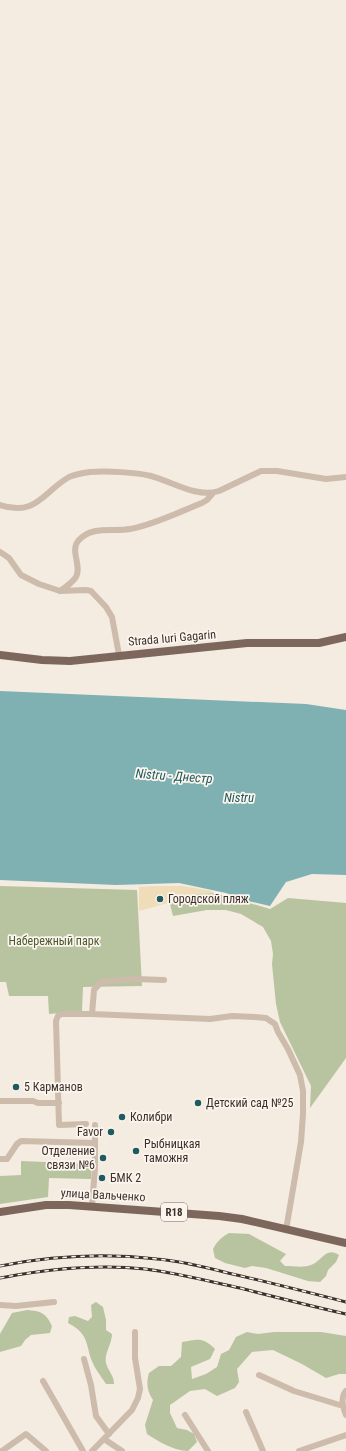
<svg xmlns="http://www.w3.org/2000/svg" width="346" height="1451" font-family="'Roboto Condensed',sans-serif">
<rect width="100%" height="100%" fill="#f4ebe1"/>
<path fill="#b8c4a0" d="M0,886L137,890L142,986L83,987L82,1011L49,1014L48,996H9L6,982H0Z
M215,893L270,909L288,898L346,903V1058L310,1108L311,1086L280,1022L276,1004L272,964L273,954L271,941L263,927L241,914L226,910H207L173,916L170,904L196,894Z
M21,1161L92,1164L91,1179L49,1178L48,1197L0,1204V1176L21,1175Z
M229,1233L249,1234L286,1254L280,1261L285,1266C293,1266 304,1268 311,1265C322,1261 326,1246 339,1255L336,1262L328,1270L326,1276L320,1282L308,1281L266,1268L252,1266L245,1268L225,1263L215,1258L213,1249C217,1241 222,1237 229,1233Z
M96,1302L103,1307L106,1320V1330L112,1334C112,1344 104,1353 106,1363C108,1371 114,1375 114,1384H106C100,1375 93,1366 90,1356C86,1339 85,1332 68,1323L69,1317L75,1316L88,1321L92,1317L91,1305Z
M27,1310C41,1311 46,1313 52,1326L50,1333L31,1335L25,1340L21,1346L0,1352V1334L12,1313Z
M247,1332L258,1334L274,1332H321L346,1336V1374H339L326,1378L302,1364L273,1350L252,1352L237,1369L239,1382L235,1388L217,1396L205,1389L190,1391L170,1405V1413L177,1428L187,1430L194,1434L197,1442L188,1451C175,1451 159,1442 147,1434L145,1425L153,1400C147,1391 146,1384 149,1373L159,1366H171L181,1357L182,1342C198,1339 203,1337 215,1349L210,1359L191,1367L192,1379L206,1374L217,1367L221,1354L229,1350L236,1337Z"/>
<path fill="#efdcb8" d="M155,886H182L212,891L214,893L194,894L186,898L139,911V887Z"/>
<path fill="#7fb0b2" d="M0,691L306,704L346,710V875L312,874L286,882L270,906L248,901L226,893L179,883L116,885L0,880Z"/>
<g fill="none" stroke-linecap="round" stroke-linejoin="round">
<path stroke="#cdbbac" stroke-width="6" d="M0,505C36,517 43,492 69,477C76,474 83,473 90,472C106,471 136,472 151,476C173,482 196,498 219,491L261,471H277L326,479L346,477
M0,552L9,558L21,575L39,584L60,591L86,590L91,591L106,607L112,617L119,655
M60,591C66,587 72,583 76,577C82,566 70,551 78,541C92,525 112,532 130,529C153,525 179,512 202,503L207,500L213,493
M92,1014L94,990L101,982L135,979L164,980
M0,1101H33L38,1103H59
M86,1124L59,1125L56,1021L58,1016L61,1014H92L210,1019L232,1016L255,1017L266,1018L275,1024L278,1032L288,1049L300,1075L303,1091V1114L301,1142L286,1230
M0,1159H7L17,1144L21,1141L95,1143
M92,1206L95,1168V1125
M0,1305L16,1306L54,1302
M84,1359L91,1385L96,1416L109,1434
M259,1375L294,1391L343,1406
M43,1381L83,1451
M346,1391C340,1398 343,1407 346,1415
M246,1412L263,1451
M185,1415L208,1451
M104,1439L122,1451
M2,1451L26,1434L46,1451
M92,1451L132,1410L138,1398L140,1389L135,1358V1332
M299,1451L346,1435"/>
<path stroke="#7d675c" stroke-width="8" d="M0,655L42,660L70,661L247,643H319L346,637
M0,1212L46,1205H69L219,1216L242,1219L346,1243"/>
<g stroke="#3b302b" stroke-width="3">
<path id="rail" d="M0,1266C51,1256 105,1253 157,1259C181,1261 205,1267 228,1273C268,1282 307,1292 346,1302
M0,1278C47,1269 97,1264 145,1269C177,1273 208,1281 240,1288C275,1297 311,1306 346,1314"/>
</g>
<use href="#rail" stroke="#fbf5ee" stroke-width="1.5" stroke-dasharray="4.5" stroke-linecap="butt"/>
</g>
<g fill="#1f5a5e" stroke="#fbf5ee" stroke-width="1.5">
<circle cx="160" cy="899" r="4"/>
<circle cx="16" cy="1087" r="4"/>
<circle cx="198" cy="1103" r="4"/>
<circle cx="122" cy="1117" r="4"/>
<circle cx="111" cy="1132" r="4"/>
<circle cx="136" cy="1151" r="4"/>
<circle cx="103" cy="1158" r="4"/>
<circle cx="102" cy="1178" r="4"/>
</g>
<g text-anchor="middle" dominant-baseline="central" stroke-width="3.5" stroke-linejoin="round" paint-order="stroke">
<rect fill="#fbf5ee" stroke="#756b66" stroke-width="1" x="161" y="1203" width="26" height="18" rx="3"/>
<g font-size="11" font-weight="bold" fill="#3b302b">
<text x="174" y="1212">R18</text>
</g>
<g font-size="12" fill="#3b302b" stroke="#fbf5ee">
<text transform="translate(172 638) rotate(-5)">Strada Iuri Gagarin</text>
<text transform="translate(103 1195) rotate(3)">улица Вальченко</text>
</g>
<g font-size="12" fill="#3b302b" stroke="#fbf5ee" text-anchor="start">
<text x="168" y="899">Городской пляж</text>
<text x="24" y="1087">5 Карманов</text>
<text x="206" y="1103">Детский сад №25</text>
<text x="130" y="1117">Колибри</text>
<text x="103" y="1132" text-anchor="end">Favor</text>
<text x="144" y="1144">Рыбницкая<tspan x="144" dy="14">таможня</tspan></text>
<text x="95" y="1151" text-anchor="end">Отделение<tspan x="95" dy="14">связи №6</tspan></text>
<text x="110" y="1178">БМК 2</text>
</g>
<g font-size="12" fill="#4a5a2e" stroke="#fbf5ee">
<text x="54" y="941">Набережный парк</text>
</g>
<g font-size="13" font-style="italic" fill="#1f5a5e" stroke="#fbf5ee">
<text transform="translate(174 776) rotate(4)">Nistru - Днестр</text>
<text x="239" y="797">Nistru</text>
</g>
</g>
</svg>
